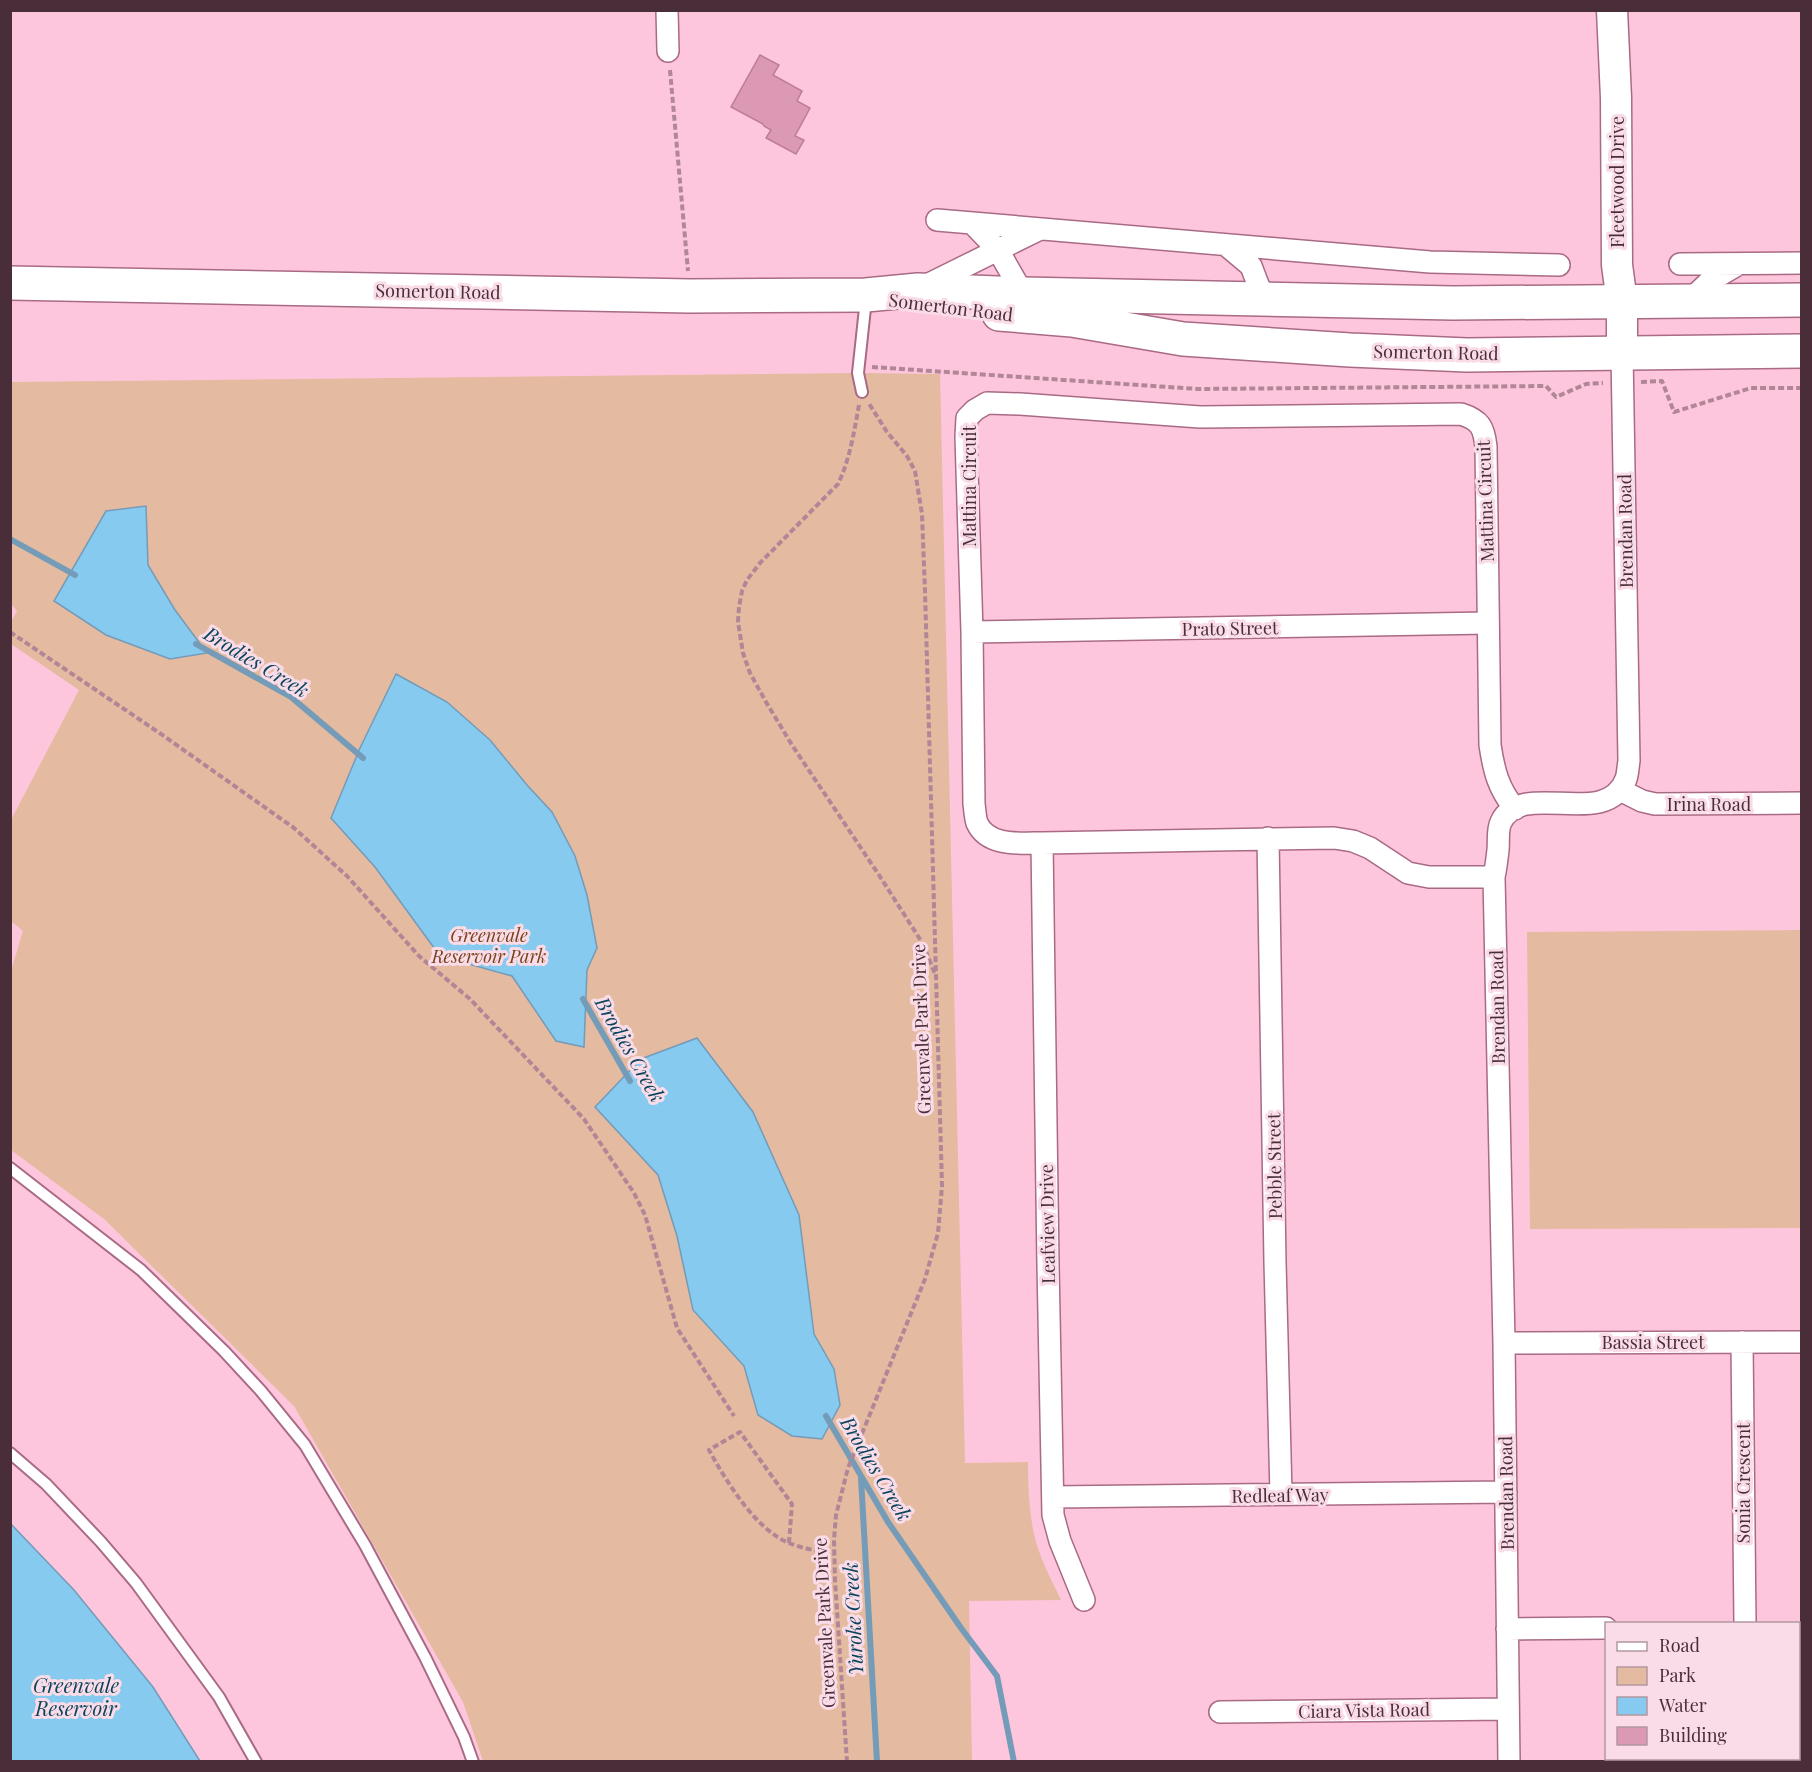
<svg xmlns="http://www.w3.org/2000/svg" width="1812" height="1772" font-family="'Playfair Display',serif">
<rect width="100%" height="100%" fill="#fec6dc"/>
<path fill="#e4baa0" d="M858,373L940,374L965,1463L1028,1462C1028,1487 1029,1510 1034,1534C1039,1557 1051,1579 1061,1600L969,1601L972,1761H483L463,1702L294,1406L104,1219L11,1150V971L23,931L11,921V820L79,690L11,644V622L17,611L10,603L11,382Z
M1801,930V1228L1530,1229L1527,932Z"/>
<path fill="#86caef" stroke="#749bb8" stroke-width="1.5" d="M146,506L148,565L175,610L207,653L170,659L106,635L54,601L106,511Z
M396,674L447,702L490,740L527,785L552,812L575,856L587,895L597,948L587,970L584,1047L556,1041L512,976L440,956L375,867L331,818L360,748Z
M697,1038L753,1112L799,1215L814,1334L834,1369L840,1405L822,1439L792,1436L758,1415L744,1366L693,1310L677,1236L658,1175L595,1107L641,1059Z
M10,1523L74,1590L153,1687L200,1761H11Z"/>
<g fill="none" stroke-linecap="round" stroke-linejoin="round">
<path stroke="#749bb8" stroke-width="6" d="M10,539L75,575
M196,644L291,697L363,758
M583,999L630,1081
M826,1416L888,1522L961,1628L997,1676L1014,1762
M861,1478L877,1762"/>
</g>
<path fill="#dc99b4" stroke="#bc7c97" stroke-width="1.5" d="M760,55L779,65L773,75L802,91L797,101L810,108L795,136L804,140L796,154L766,138L771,130L764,126L763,124L731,107Z"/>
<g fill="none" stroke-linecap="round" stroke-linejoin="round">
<g stroke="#a96a85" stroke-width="14">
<path id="lane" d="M862,392L858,373L866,299
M10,1168L141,1270L224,1351L261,1391L305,1445L365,1545L425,1657L464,1737L473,1762
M10,1453L46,1484L101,1542L136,1583L219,1697L256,1762
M1742,1758V1762"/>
</g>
<g stroke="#a96a85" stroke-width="24">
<path id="street" d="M667,10L668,51
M937,220L1430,262L1559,265
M972,223L998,250L1023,294L1029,298
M1226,245L1251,266L1259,287L1268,299
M1680,264L1802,263
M923,287L1040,229
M1689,301L1710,281L1739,264
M972,632L1488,623
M1620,790L1642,801L1655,804L1802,803
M1268,838L1275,1262L1281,1494
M1042,843L1048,1265L1053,1515L1060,1541L1084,1600
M1494,877H1429L1408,873L1370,848L1353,841L1334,838L1042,843C1020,843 988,847 977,823C975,817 975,810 974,804L972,632L966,437L967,418L975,410L987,403L1020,404L1200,417L1461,414C1480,420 1484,427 1486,447L1490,745C1494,771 1498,788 1515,809
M1742,1342L1745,1624
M1504,1343L1802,1342
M1053,1497L1506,1492
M1507,1629L1606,1628
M1798,1709H1802
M1220,1712L1508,1709
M1509,1762L1504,1343L1494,877C1496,868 1497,859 1498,850C1499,841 1497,830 1501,822C1522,778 1606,831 1626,779C1628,773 1628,766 1629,761L1622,353"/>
</g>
<g stroke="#a96a85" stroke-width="33">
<path id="secondary" d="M1612,10L1616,98L1617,265L1622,302V353"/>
</g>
<g stroke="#a96a85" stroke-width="36">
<path id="primary" d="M10,283L690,296L866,295L918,290L1023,294L1453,303L1802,300
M999,314L1072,320L1183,339L1350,350L1467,355L1802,351"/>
</g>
<path stroke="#b18697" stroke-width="4" stroke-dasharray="6 3" stroke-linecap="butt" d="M670,70L688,271
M872,367L1198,389L1546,386L1556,397L1586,384L1603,383
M1641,382L1662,381L1674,412L1751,388H1802
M859,405C854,432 850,459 838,484L760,563L747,580L742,591L739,607L738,622L743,653L750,673L766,702L792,745L879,875L923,944L935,974
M10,632L161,734L294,828L347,876L419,956L470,999L584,1119L634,1193L645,1215L677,1328L734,1416
M789,1543L792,1504L740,1432L709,1450C726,1481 756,1530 789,1543C803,1549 820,1551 835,1554
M847,1762L835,1580L834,1540L836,1515L848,1468L925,1279L938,1233L942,1186L925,591L922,514L915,471L907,456L887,432L868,402"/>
<use href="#lane" stroke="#fff" stroke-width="10"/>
<use href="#street" stroke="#fff" stroke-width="21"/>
<use href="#secondary" stroke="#fff" stroke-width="30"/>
<use href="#primary" stroke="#fff" stroke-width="33"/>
</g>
<g text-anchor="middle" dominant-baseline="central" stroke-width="6" stroke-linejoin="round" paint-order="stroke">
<g font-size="18" fill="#492e39" stroke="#f9dce7">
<text transform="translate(1617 182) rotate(-90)">Fleetwood Drive</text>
<text transform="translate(438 291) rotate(1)">Somerton Road</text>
<text transform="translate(951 307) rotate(7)">Somerton Road</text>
<text transform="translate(1436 352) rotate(1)">Somerton Road</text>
<text transform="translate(969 486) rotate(-90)">Mattina Circuit</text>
<text transform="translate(1485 501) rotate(-92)">Mattina Circuit</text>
<text transform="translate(1625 531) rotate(-91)">Brendan Road</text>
<text transform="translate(1230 628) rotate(-1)">Prato Street</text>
<text x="1709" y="804">Irina Road</text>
<text transform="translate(1497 1007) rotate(-91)">Brendan Road</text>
<text transform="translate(921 1029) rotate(-92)">Greenvale Park Drive</text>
<text transform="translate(1274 1166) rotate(-91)">Pebble Street</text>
<text transform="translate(1047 1224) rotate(-91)">Leafview Drive</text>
<text x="1653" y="1342">Bassia Street</text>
<text transform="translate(1743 1483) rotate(-90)">Sonia Crescent</text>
<text transform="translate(1506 1493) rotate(-91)">Brendan Road</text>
<text transform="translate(1280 1495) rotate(-1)">Redleaf Way</text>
<text transform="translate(824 1623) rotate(-93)">Greenvale Park Drive</text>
<text transform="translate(1364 1710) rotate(-1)">Ciara Vista Road</text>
</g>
<g font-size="18" font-style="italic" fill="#7a421a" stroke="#f9dce7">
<text x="489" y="935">Greenvale<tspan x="489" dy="21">Reservoir Park</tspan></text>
</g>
<g font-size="20" font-style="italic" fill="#0a435c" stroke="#f9dce7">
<text transform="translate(257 661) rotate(31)">Brodies Creek</text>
<text transform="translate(631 1049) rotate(60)">Brodies Creek</text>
<text transform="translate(877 1468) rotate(59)">Brodies Creek</text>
<text transform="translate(852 1619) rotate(-93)">Yuroke Creek</text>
<text x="76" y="1684">Greenvale<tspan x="76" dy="23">Reservoir</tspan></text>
</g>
</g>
<rect width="1812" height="1772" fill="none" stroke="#492e39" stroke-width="24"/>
<rect x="1605" y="1622" width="195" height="138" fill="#f9dce7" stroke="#b396a1" stroke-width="1.5"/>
<rect x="1617" y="1642" width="30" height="9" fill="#ffffff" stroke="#b396a1" stroke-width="1.5"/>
<text x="1659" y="1652" font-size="18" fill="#492e39">Road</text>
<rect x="1617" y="1667" width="30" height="18" fill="#e4baa0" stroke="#b396a1" stroke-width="1.5"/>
<text x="1659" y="1682" font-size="18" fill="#492e39">Park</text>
<rect x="1617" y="1697" width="30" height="18" fill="#86caef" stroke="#b396a1" stroke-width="1.5"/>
<text x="1659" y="1712" font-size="18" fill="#492e39">Water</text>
<rect x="1617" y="1727" width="30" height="18" fill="#dc99b4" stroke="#b396a1" stroke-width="1.5"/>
<text x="1659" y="1742" font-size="18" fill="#492e39">Building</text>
</svg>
